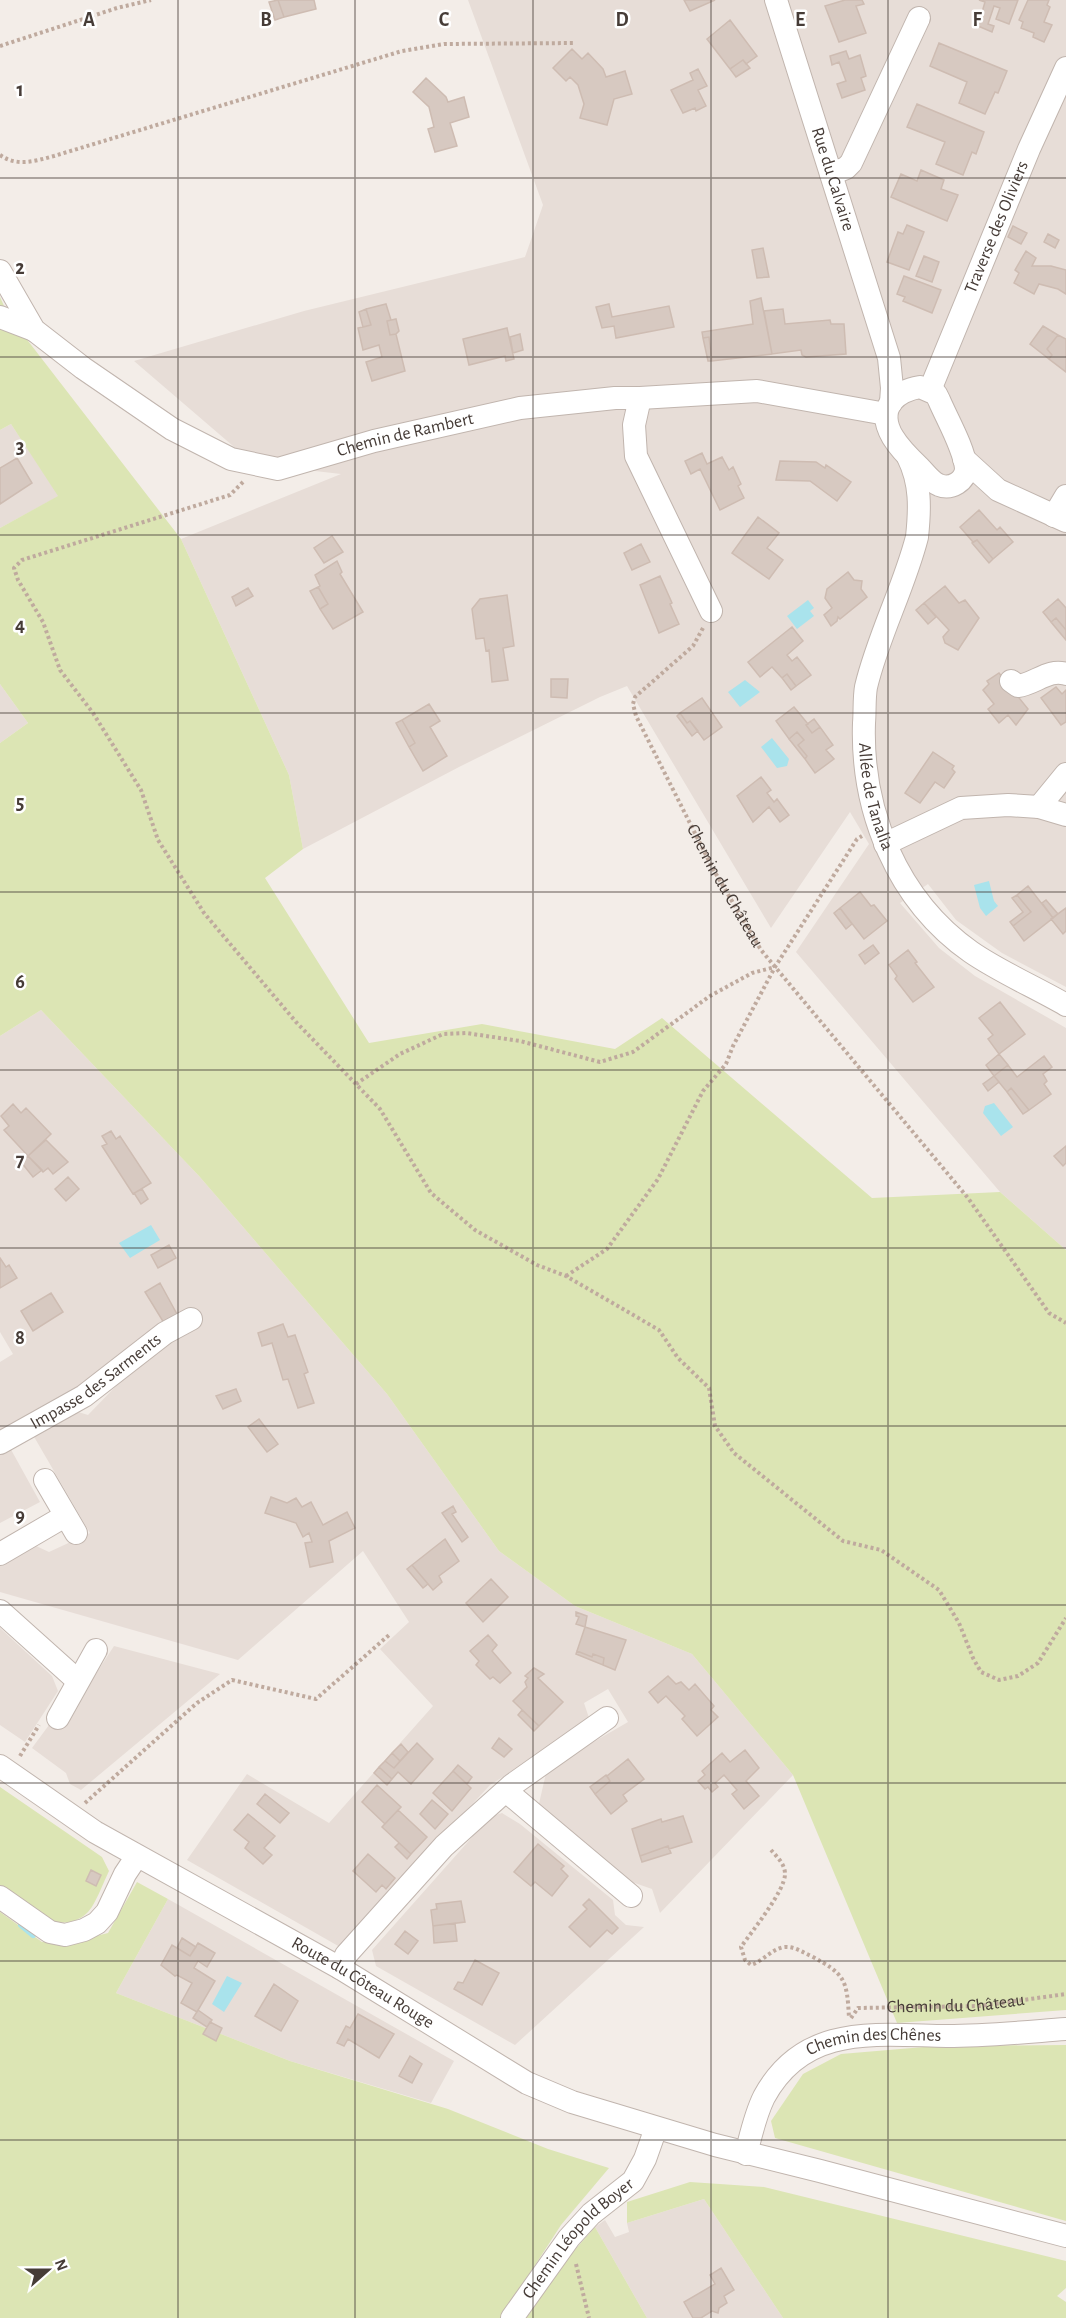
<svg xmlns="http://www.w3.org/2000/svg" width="1066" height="2318" font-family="'Alegreya Sans',sans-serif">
<rect width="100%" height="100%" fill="#f3ede8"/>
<path fill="#e7ddd7" d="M468,0H1066V987L1002,953L956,920L928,884L900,903L939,948L975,976L1066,1028V1250L1000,1192L796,952L869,844L850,812L771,928L627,686L600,697L459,767L303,849L289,775L181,539L341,474L254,464L134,361L304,311L525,257L543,205Z
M11,424L59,496L0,528V430Z
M0,684L28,723L0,743Z
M41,1010L199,1176L387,1394L499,1551L575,1606L692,1654L793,1775L660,1913L652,1889L629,1881L538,1808L547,1769L628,1722L608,1689L584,1703L590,1721L490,1785L340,1947L187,1860L247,1774L329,1823L433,1706L380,1649L409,1622L363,1551L238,1660L0,1592V1560L34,1545L49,1552L90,1533L33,1435L75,1411L88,1415L146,1355L0,1434V1362L13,1354L0,1332V1036Z
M9,1446L40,1502L0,1523V1451Z
M0,1628L52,1676L58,1691L25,1742L0,1725Z
M114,1646L220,1674L81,1790L70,1784L66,1773L32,1748L52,1721L62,1726Z
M502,1813L520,1824L613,1900L615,1915L626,1925L644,1927L515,2045L376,1966L372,1950L490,1817Z
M168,1899L454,2061L431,2103L290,2061L116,1993Z
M704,2199L783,2318H647L595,2227L605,2220L615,2237L629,2232L627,2223Z"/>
<path fill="#dce5b4" d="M0,297L8,315L181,539L289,775L303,849L265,878L369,1043L482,1024L615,1049L662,1018L872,1198L1000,1192L1066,1250V2010L897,2023L793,1775L692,1654L575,1606L499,1551L387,1394L199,1176L41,1010L0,1036V743L28,723L0,684V528L58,496L11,424L0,430Z
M0,1787L102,1857L109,1871C104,1881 95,1906 87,1913C58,1939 23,1906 0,1888Z
M137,1882L168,1899L116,1993L290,2061L448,2109L548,2149L609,2168L561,2225L501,2318H0V1912L42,1942H73L108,1933Z
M1066,2045V2221L775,2138L771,2121L803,2074L841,2054L936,2046Z
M690,2182L764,2187L1066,2261V2288L1057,2296L1066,2302V2318H783L704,2199L627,2223V2202Z
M595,2227L647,2318H522L556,2271Z"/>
<path fill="#a9e3ec" d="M808,600L814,608L810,611L814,616L797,629L787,616Z
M745,680L760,692L740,707L728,692Z
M772,738L789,759L787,766L777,768L761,747Z
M989,881L994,901L998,906L986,916L980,908L974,885Z
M994,1103L1013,1127L1001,1136L983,1113L985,1106Z
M151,1225L160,1240L130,1258L119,1243Z
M227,1976L242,1983L224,2012L212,2004Z"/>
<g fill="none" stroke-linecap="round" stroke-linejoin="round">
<path stroke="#a9e3ec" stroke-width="6" d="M21,1925L33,1935"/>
</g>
<path fill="#d7c9c1" stroke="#cebcb2" stroke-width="1.5" d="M278,0H314L316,9L284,17Z
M278,0L284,17L275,20L269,2Z
M684,0H715L690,11Z
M845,0H862L864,4L856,6L866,33L839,42L825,6Z
M979,0H1018L1009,24L996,19L1000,8L994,6L988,24L994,26L992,32L978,26L985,2Z
M1028,0H1049L1047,5L1050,7L1044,22L1052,25L1044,42L1033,37L1034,33L1021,28L1023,22L1019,20Z
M730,20L757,56L746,64L743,60L730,69L707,39Z
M939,43L1007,71L998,93L995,92L985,114L959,103L967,82L930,66Z
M572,49L582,59L588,53L603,69L606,77L625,71L632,94L614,99L607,125L580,118L584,104L578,85L570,77L566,81L553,68Z
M846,51L849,59L860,55L866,76L861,78L865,90L842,98L837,84L846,81L839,62L832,65L830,56Z
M743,60L750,68L736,77L730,69Z
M698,69L707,86L698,90L706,106L696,111L695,108L683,113L671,90L693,80L690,73Z
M426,78L446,97L448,102L464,97L469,117L450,123L457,146L435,152L428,129L434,127L429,107L413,92Z
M917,104L984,132L976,154L972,152L963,175L936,164L945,142L907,127Z
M921,170L944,180L941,189L958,195L947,221L891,197L901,174L917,181Z
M907,225L924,232L909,270L887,262L898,232L903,234Z
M1013,226L1027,233L1021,244L1008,237Z
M1048,234L1059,240L1055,248L1044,242Z
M763,248L769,277L757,278L752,250Z
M1026,251L1036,258L1032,266H1051L1066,270V294L1058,289L1039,284L1034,294L1014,283L1019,273L1015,270Z
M924,256L939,262L932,282L916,276Z
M904,276L941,290L932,313L903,301L905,297L897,294Z
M761,298L772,354L712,361L709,337L703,338L702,332L753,324L750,301Z
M386,304L391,320L387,321L390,335L396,334L405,371L372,381L366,362L382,357L379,345L363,350L358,328L371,325L366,309Z
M609,304L612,317L669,306L674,327L616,338L614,326L602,328L596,307Z
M366,309L371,325L363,327L359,312Z
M783,309L785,324L830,320L831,324H844L846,354L806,357L802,355L801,350L772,354L764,311Z
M396,319L399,331L396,334L390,335L387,321Z
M1043,326L1058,335L1047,349L1052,355L1049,359L1030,344Z
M507,328L514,359L506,361L505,356L469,365L463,339Z
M520,334L523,350L513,353L510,337Z
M1058,335L1066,339V372L1049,359L1052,355L1047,349Z
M709,337L712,361H708L703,338Z
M702,453L707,464L722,457L729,470L733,467L741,484L738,486L744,498L720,510L700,469L691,474L685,461Z
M17,458L32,483L0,504V468Z
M780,461L816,462L825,468L826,465L851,482L837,501L810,481L776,480Z
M979,510L997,530L1000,527L1013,542L993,559L977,540L973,542L960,527Z
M758,517L779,533L767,548L783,560L769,579L732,553Z
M332,536L343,552L324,563L314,548Z
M977,540L993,559L989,563L972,543Z
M641,544L650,562L632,570L624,553Z
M337,561L342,572L340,574L363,612L333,629L320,609L328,604L318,587L320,586L315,575Z
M848,572L854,580L862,581L861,589L867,597L840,619L838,617L837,621L831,626L824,615L832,608L825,598L827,589Z
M660,576L672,603L670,604L679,624L659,633L640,585Z
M945,586L959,603L965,600L979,618L958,650L945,643L943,637L949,630L924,603Z
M318,587L328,604L320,609L310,591Z
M248,588L253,596L236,606L232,597Z
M507,595L514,646L503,648L508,680L492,682L489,650L486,651L484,638L476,639L472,609L480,599Z
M1058,599L1066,608V630L1056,618L1051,622L1043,612Z
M924,603L936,617L928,624L916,610Z
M1056,618L1066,630V640L1051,622Z
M792,627L803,641L787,655L792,661L797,657L811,675L796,686L787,674L782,678L772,667L760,677L748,662Z
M999,673L1028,709L1016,725L1008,715L999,723L988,709L994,704L983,690L989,684L987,681Z
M787,674L796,686L791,690L782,678Z
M551,679H568L567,698L551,697Z
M1056,687L1062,694L1066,690V722L1061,725L1041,698Z
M702,698L722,727L704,740L690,721L687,723L680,713Z
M429,704L440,721L430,727L447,756L423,771L409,747L415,743L402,720Z
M794,707L808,724L806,725L812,733L820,727L833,745L826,750L834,759L815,773L805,759L807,756L798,745L804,740L797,732L789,739L776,721Z
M680,713L687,723L690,721L698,731L692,736L677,716Z
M814,719L820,727L812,733L806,725Z
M402,720L415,743L409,747L396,723Z
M797,732L804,740L798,745L807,756L805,759L789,739Z
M933,752L954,766L952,769L955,772L944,788L935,782L920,803L905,793Z
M761,777L771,790L767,793L774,802L777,799L789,815L780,822L769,807L753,822L737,796Z
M1028,886L1053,918L1024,941L1013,926L1031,912L1017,895Z
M860,892L871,906L874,905L887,921L864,939L840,908Z
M1017,895L1031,912L1013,926L1010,922L1023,912L1012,898Z
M1046,900L1058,914L1053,918L1042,903Z
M840,908L852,924L846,929L834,913Z
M1066,908V931L1063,934L1051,919Z
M873,945L879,953L865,964L859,955Z
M908,950L917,962L915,963L934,987L913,1002L895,979L897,976L889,965Z
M1000,1002L1025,1034L999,1054L988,1039L993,1035L979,1018Z
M999,1054L1008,1065L994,1076L986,1065Z
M1044,1056L1052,1067L1043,1074L1047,1081L1044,1084L1051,1094L1029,1110L1011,1088L1007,1092L994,1076L1008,1065L1017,1077Z
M994,1076L999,1082L988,1091L983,1084Z
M1011,1088L1029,1110L1023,1114L1007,1092Z
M13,1104L21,1113L26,1108L51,1134L28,1156L4,1130L9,1126L1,1116Z
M111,1131L116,1139L120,1136L151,1183L133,1194L102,1146L107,1144L102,1136Z
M46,1140L68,1162L53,1174L48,1168L43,1172L28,1156Z
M1066,1146V1163L1063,1166L1054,1156Z
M28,1156L42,1170L33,1177L21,1162Z
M68,1177L79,1189L66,1201L55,1189Z
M142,1189L148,1199L141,1204L134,1193Z
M169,1245L176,1258L158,1268L151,1255Z
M0,1258L6,1267L9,1265L17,1278L0,1288Z
M160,1283L178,1316L164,1323L145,1292Z
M51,1293L63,1312L33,1331L21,1311Z
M283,1324L288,1337L295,1335L308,1372L304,1374L314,1403L298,1408L288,1379L283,1380L272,1343L262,1346L258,1333Z
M236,1389L241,1401L223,1409L216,1396Z
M259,1419L278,1444L267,1452L248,1427Z
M271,1497L287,1503L296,1498L302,1507L311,1502L323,1525L347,1512L355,1528L329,1541L333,1562L310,1567L305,1543L312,1542L309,1533L303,1537L296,1523L265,1513Z
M453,1506L456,1512L452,1514L468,1537L462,1542L442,1513Z
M445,1539L459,1561L439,1576L442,1582L433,1590L412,1565Z
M412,1565L428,1584L423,1588L407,1569Z
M491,1579L508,1597L483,1622L466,1603Z
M576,1612L587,1616L585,1627L576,1624L579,1617L576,1616Z
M585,1627L626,1640L615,1670L603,1665L604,1658L593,1654L592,1657L577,1651Z
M488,1635L497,1645L492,1651L511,1673L500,1683L493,1677L490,1679L476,1665L479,1661L470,1651Z
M577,1651L592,1657L593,1654L604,1658L603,1665L576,1654Z
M534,1668L544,1674L538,1678L563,1702L539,1726L513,1701L527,1687L525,1682L528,1678L525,1676Z
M668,1676L676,1684L681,1682L689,1690L695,1684L714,1706L711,1710L718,1717L697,1736L682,1719L685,1716L666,1696L658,1703L649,1692Z
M522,1710L539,1726L534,1731L518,1715Z
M499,1738L512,1749L504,1757L492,1748Z
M417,1743L433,1759L411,1784L398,1772L392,1779L379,1767L385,1761L394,1768Z
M401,1744L408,1752L400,1761L392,1753Z
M745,1750L759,1768L746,1781L759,1796L744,1809L732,1794L737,1790L724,1775L715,1783L718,1787L712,1792L708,1787L705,1789L698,1781L705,1775L702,1771L722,1753L730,1762Z
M392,1753L400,1761L394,1768L385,1761Z
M628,1759L644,1779L623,1795L627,1801L611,1814L595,1794L610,1781L607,1776Z
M458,1765L472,1777L467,1784L453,1771Z
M379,1767L392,1779L387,1785L374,1773Z
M453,1771L471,1788L452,1811L433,1793Z
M606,1775L610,1781L595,1794L590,1787Z
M377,1785L401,1807L385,1824L362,1802Z
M265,1794L289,1813L280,1823L257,1804Z
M432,1800L448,1814L435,1829L420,1814Z
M398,1810L427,1837L411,1854L382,1827Z
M248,1814L275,1836L264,1848L272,1855L263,1864L245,1848L249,1842L234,1830Z
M683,1816L692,1842L669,1849L668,1846L640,1856L632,1829L661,1819L662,1822Z
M399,1843L411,1854L407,1859L395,1847Z
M538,1844L564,1866L561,1869L568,1876L552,1896L535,1882L531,1886L514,1872Z
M668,1846L671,1853L642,1862L640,1856Z
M368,1854L395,1878L386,1889L382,1885L376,1892L353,1871Z
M91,1870L101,1875L96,1886L86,1881Z
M589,1899L618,1928L612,1934L607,1930L590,1947L569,1927L587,1909L583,1905Z
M461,1901L465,1922L433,1926L431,1910L437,1909L436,1904Z
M455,1923L457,1941L434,1943L433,1926Z
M405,1931L418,1941L408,1954L395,1944Z
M182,1938L196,1947L190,1956L177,1948Z
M198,1943L215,1953L207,1967L198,1961L194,1968L215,1981L197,2012L181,2003L192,1983L177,1975L175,1976L161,1965L172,1945L190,1956Z
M475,1960L499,1973L482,2005L454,1989L458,1982L463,1983Z
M274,1984L298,2001L281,2031L255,2016Z
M198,2010L212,2020L207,2027L193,2018Z
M358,2014L394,2034L379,2058L348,2039L344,2046L337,2043L346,2026L350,2028Z
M210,2022L222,2028L216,2041L203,2034Z
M410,2056L422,2064L412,2083L399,2076Z
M721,2268L734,2290L724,2296L727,2303L719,2308L718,2313L712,2311L701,2318H693L684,2302L715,2284L710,2275Z"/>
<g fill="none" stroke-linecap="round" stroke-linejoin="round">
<g stroke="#c1b5ae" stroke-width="24">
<g id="minor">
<path id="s3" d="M776,0L889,358L892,388L891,403"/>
<path d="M831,174L846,168L851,163L919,18"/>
<path id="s4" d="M0,271L34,330L83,368L172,429L231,459L278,469L374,441L520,408L615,398H640L757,391L886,414"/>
<path d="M0,317L34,330"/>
<path d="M920,387L936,394L939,400C947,419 964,448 966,468C966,481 951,490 939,485C931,482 925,473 919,467C903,452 874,424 892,401C900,392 909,389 920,387Z"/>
<path id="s5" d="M930,390L1029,149L1066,68"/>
<path d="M640,398L634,425L636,456L711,611"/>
<path id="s6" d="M908,457C921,483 920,509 917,537C904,588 878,636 866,687C864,698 865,712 864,723C861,811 897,900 971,952C1000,972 1035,987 1066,1005"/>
<path d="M964,459L998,490L1066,521"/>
<path d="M1054,516L1066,496"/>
<path d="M1011,681L1018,686C1035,684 1049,668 1066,674"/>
<path d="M1039,807L1066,774"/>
<path d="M885,844L961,808L1008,805L1039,807L1066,815"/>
<path id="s7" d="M0,1443L84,1396L165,1333L191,1319"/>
<path d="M45,1480L76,1533"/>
<path d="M0,1554L65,1516"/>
<path d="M0,1611L78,1681"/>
<path d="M58,1718L96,1650"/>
<path id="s8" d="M0,1766L95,1832L340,1968L527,2083L572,2102L715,2145L820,2171L1066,2236"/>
<path d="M506,1791L631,1896"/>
<path d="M0,1897L50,1932L65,1935L84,1930L97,1923L107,1912L125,1874L137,1856"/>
<path d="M340,1968L346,1955L444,1846L512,1785L607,1718"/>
<path id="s9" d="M746,2154C751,2135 755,2115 764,2097C804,2023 876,2035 947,2036C987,2036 1026,2032 1066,2029"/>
<path id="s10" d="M512,2318L569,2238L591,2214L633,2181L645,2159L656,2128"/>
</g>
</g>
<g stroke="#bfaa9e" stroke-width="4" stroke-dasharray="3 3" stroke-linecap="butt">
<path d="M0,46L117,8L151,0"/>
<path d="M0,155C17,167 35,161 54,156L402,51L444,44L575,43"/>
<path d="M243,482L230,495L22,560L14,568L18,580L43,622L60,670L93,713L141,790L158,840L204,913L296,1022L380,1109L431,1193L475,1230L537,1265L566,1276L659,1330L678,1358L709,1388L715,1426L734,1453L843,1541L881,1550L939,1590L959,1623L973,1658L981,1672L999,1680L1018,1676L1038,1663L1066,1618"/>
<path id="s1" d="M703,628L693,646L635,697L633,704L636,716L713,869L761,950L968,1198L1049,1313L1066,1323"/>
<path d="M356,1084L400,1054L443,1034L466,1033L520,1041L600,1062L633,1052L710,996L752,973L775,967"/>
<path d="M566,1276L607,1249L658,1179L703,1091L726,1064L733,1046L775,967L857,839L862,836"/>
<path d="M20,1756L39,1725"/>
<path d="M85,1803L197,1703L232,1680L316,1699L389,1635"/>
<path d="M771,1850C777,1857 785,1864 785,1874C785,1891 752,1931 741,1947L745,1960L751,1965C763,1961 772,1949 784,1947C794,1946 802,1952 811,1956C845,1974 847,1979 849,2018"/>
<path id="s2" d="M851,2018L858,2008L980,2006L1066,1994"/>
<path d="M576,2264L589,2318"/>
</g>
<use href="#minor" stroke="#fff" stroke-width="22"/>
</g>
<path fill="none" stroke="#463c37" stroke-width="1.5" stroke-opacity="0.55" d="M178,0V2318M355,0V2318M533,0V2318M711,0V2318M888,0V2318M0,178H1066M0,357H1066M0,535H1066M0,713H1066M0,892H1066M0,1070H1066M0,1248H1066M0,1426H1066M0,1605H1066M0,1783H1066M0,1961H1066M0,2140H1066"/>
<g text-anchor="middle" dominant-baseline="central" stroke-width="5" stroke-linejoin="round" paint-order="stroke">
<g font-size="18" fill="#463c37" stroke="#fff">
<text stroke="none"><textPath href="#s3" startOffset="188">Rue du Calvaire</textPath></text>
<text stroke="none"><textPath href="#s5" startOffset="176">Traverse des Oliviers</textPath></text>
<text stroke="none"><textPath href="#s4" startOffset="484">Chemin de Rambert</textPath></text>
<text stroke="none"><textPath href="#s6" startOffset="351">Allée de Tanalia</textPath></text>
<text stroke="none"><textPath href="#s1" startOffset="309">Chemin du Château</textPath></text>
<text stroke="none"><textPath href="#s7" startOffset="114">Impasse des Sarments</textPath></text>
<text stroke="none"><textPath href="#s8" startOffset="423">Route du Côteau Rouge</textPath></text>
<text stroke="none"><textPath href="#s2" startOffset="110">Chemin du Château</textPath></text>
<text stroke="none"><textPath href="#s9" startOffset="192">Chemin des Chênes</textPath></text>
<text stroke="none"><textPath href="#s10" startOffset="104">Chemin Léopold Boyer</textPath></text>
</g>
</g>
<g font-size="20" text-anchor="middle" font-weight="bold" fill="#463c37" stroke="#fff" stroke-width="5" stroke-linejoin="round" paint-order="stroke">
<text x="89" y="26">A</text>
<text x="266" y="26">B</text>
<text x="444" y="26">C</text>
<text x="622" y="26">D</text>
<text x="800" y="26">E</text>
<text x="977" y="26">F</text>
<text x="20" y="96">1</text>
<text x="20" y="274">2</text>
<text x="20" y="453">3</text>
<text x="20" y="631">4</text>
<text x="20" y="809">5</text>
<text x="20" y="988">6</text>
<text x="20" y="1166">7</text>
<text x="20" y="1344">8</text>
<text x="20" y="1522">9</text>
</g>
<g transform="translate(48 2270) rotate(69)" stroke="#ffffff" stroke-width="4.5" paint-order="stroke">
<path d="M0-4.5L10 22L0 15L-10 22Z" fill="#463c37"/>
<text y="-9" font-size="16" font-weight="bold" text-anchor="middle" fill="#463c37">N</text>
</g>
</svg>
